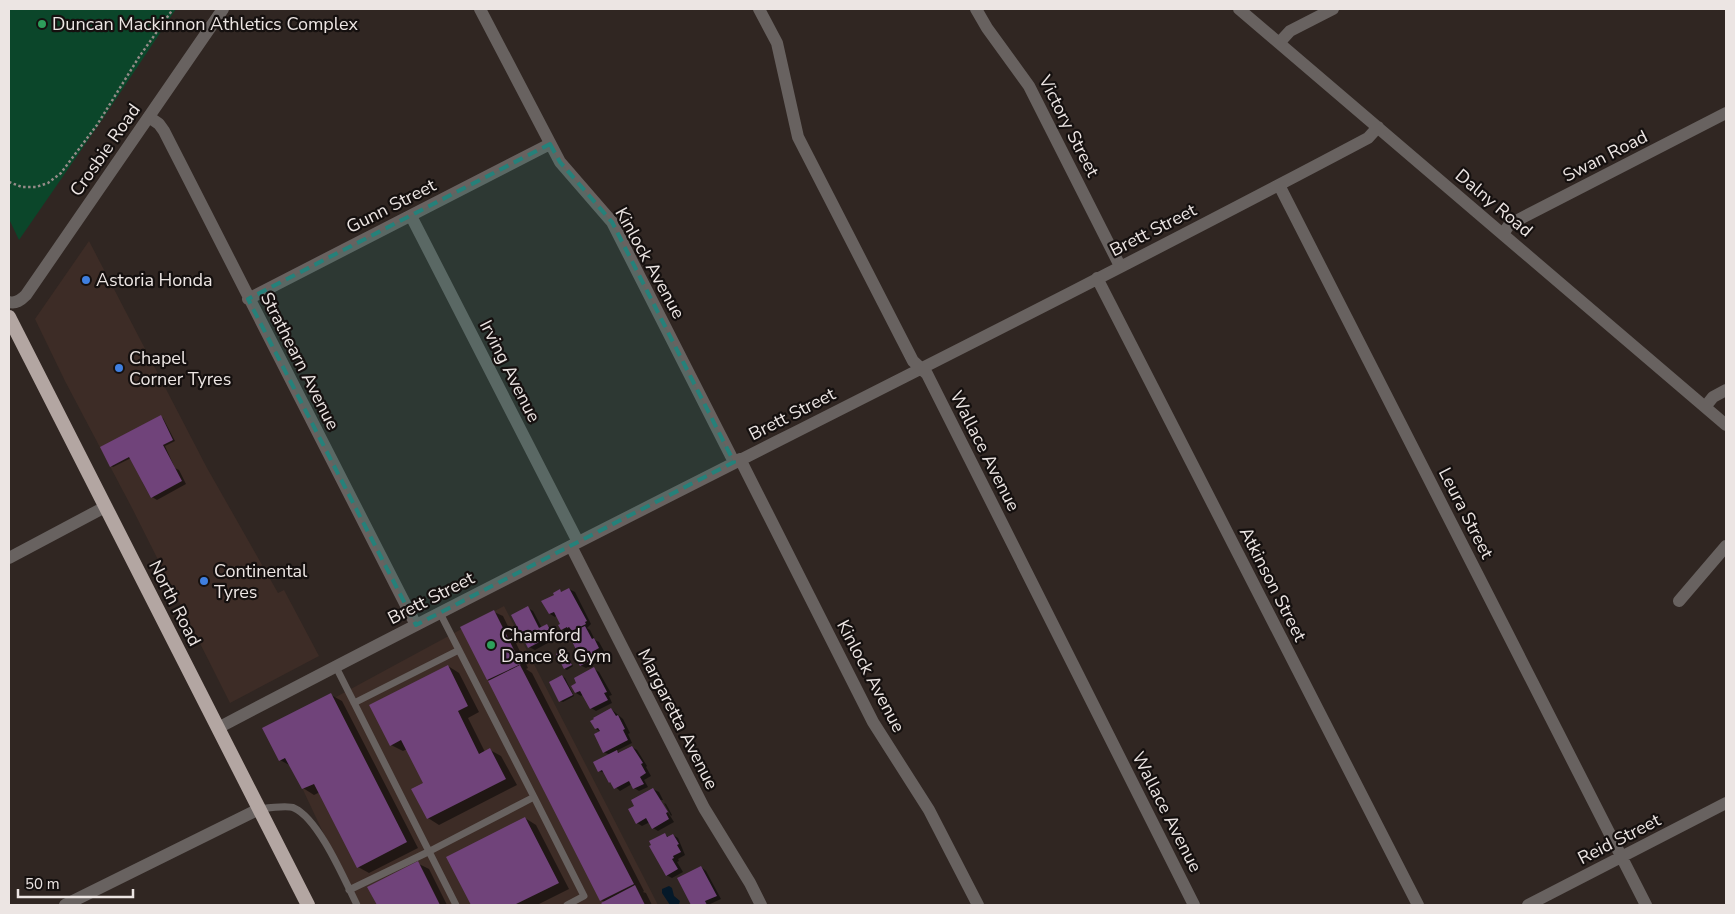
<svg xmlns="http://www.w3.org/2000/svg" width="1735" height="914" font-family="'Nunito Sans',sans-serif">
<rect width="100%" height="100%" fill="#302622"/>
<path fill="#3d2c26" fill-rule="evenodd" d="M89,241L207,468L278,593L284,590L319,656L230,703L132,508L65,381L35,319ZM173,465L181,481L151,498L142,482Z
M504,606L658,905H357L275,730Z"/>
<path fill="#0b462a" d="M9,9H176L104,117L19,240L9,219Z"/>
<path fill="#051929" d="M669,886L672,888L674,896L680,901L679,904L670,905L662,893V889Z"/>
<path fill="#0007" d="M161,417L163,418L175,441L165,446L175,468L179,470L186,484L157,500L152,497L131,458L113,467L111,466Z
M569,589L575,592L591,624L587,628L590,630L595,640L599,642L604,651L597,655L600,661L586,668L580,665L579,634L572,629L567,632L562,629V624L557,615L555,617L550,614L556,595L560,591L563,593Z
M528,608L533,611L542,628L546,625L552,628L557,638L535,650L529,647Z
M494,612L503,616L528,668L526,669L532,673L644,891L643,892L646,893L652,905H604L603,903L605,902L601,900L490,682L491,681L488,680L462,627Z
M564,651L573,666L567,670L565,669Z
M448,666L459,673L479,712L468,718L485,752L490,750L501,756L517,785L439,825L428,818L425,783L407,749L403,751L391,745Z
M594,669L599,672L612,695L609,696L612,703L596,711L591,708L584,694L581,696L576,693Z
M562,676L565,678L574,696L563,702L560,701Z
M331,695L342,701L418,848L369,873L358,867L320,792L314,795L303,788L291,766L280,760Z
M611,709L623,719L630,733L628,734L632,743L616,751L620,753L632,747L637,750L647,766L646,767L651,776L644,780L648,787L639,791L634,788L632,784L620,791L610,782L605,773L599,771L610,755L604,752L601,732L596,729Z
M653,789L659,792L663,800H660L674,822L658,831L653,828L650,822L642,826L637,823L636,806Z
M664,803L666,804L672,815L671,816Z
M525,818L536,825L569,889L537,905H472L448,858Z
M664,834L669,837L673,835L678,838L685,855L678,859L679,861L677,862L683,872L672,878L666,875Z
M417,863L429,869L447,905H378L369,888Z
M701,867L706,871L721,899L708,905H692L678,879Z"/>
<path fill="#70437a" d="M161,415L173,440L163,445L182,481L151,498L129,457L110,467L100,447Z
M569,588L587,621L585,622L586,624L572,631L569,627L567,628V627L561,630L558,625L560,624L554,612L549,614L541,601L554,595L553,593L560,589L561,592Z
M528,606L539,628L547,624L553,635L528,648L511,615Z
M494,610L521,664L487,680L460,627Z
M585,626L592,639L594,638L599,648L592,652L595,658L580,666L574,656L578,654L571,639L576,636L575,635L577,633L576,630Z
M564,650L572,665L564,669L556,654Z
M448,665L468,706L458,711L479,754L490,748L506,779L427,819L411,789L423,783L401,740L390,746L369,705Z
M520,665L634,884L600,901L488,681Z
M594,667L607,692L604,693L608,700L590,709L580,691L575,693L571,686L576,683L574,678Z
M562,675L573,695L559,702L549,682Z
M331,693L407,842L357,868L314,784L302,789L285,758L279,761L262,728Z
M611,708L616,716L618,715L625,729L623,730L628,740L603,753L594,734L600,731L598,728L595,729L590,721L594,719L593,718Z
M632,746L643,763L641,764L646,773L640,777L644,784L633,789L629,781L614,789L610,782L609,783L602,770L598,772L593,762L617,750L618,753Z
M653,788L668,812L666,813L669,819L652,829L646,818L636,824L628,809L634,806L631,800Z
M525,817L559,883L514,905H471L446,857Z
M665,833L667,837L673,834L679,844L677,845L681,852L673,856L674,858L672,859L678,869L666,876L649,846L651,845L649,841Z
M418,861L440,905H377L367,887Z
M701,866L717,896L705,901L707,905H691L677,878Z
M635,885L645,905H603L601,903Z"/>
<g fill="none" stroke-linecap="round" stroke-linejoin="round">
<path stroke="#948b88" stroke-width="2.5" stroke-dasharray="2.5 2.5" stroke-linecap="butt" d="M9,182L22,187H36L48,183L61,173L97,125L139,57L173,9"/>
<path stroke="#686260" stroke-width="7" d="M440,613L534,797
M336,667L456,905
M354,703L459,650
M259,809C267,808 288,805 294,808C319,819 345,881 357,905
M349,890L428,852L534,797L584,896L567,905"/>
<path stroke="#686260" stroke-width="12" d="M480,9L560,162L612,222L734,462
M759,9L777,43L798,137L913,361L927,374L930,380L1194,905
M976,9L987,28L1029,86L1120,266
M1239,9L1726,425
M1279,43L1290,31L1333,9
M149,117L159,124L164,131L416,625
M1279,185L1646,905
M411,216L578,542
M1503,234L1509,225L1514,222L1726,113
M1097,278L1418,905
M248,299L550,144
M1705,407L1713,397L1726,390
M740,459L873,722L929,810L978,905
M571,546L704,808L750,883L761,905
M9,558L105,507
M1679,601L1726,546
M218,728C599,527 987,340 1368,138L1378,127
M65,905L259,809
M1528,905L1726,803"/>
<path stroke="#686260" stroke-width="12" d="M9,302C16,304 21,300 26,295L223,9"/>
<path stroke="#b3a6a2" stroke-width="14" d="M9,317L308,905"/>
</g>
<path fill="#25817a" fill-opacity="0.2" stroke="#25817a" stroke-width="4" stroke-dasharray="10 6" stroke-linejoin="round" d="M550,144L560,162L612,222L734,462L416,625L248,299Z"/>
<g fill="#2e9e5b" stroke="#15100f" stroke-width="2">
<circle cx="42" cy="24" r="5"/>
<circle cx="491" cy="645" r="5"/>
</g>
<g fill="#3f7fe0" stroke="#15100f" stroke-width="2">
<circle cx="86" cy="280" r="5"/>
<circle cx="119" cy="368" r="5"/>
<circle cx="204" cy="581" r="5"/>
</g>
<g text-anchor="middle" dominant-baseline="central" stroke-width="4.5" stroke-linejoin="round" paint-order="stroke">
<g font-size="18" fill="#ece5e3" stroke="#15100f" text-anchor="start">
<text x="52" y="24">Duncan Mackinnon Athletics Complex</text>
<text x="96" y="280">Astoria Honda</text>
<text x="129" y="358">Chapel<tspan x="129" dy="21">Corner Tyres</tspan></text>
<text x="214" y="571">Continental<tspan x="214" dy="21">Tyres</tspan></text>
<text x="501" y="635">Chamford<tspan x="501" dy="21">Dance &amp; Gym</tspan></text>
</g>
<g font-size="18" fill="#ece5e3" stroke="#15100f">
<text transform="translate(1069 126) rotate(63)">Victory Street</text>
<text transform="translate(105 150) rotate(-55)">Crosbie Road</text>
<text transform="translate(1605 156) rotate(-27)">Swan Road</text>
<text transform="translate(1494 203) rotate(40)">Dalny Road</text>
<text transform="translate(391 206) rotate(-27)">Gunn Street</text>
<text transform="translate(1153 230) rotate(-27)">Brett Street</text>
<text transform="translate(650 263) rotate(61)">Kinlock Avenue</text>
<text transform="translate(300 361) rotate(63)">Strathearn Avenue</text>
<text transform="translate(510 371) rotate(63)">Irving Avenue</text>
<text transform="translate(792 414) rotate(-27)">Brett Street</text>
<text transform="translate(985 451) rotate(63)">Wallace Avenue</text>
<text transform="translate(1466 513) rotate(63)">Leura Street</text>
<text transform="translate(1273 584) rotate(63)">Atkinson Street</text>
<text transform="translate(431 598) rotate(-27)">Brett Street</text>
<text transform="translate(175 603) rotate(63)">North Road</text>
<text transform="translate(871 676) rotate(62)">Kinlock Avenue</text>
<text transform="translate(678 719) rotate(63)">Margaretta Avenue</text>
<text transform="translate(1167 812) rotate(63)">Wallace Avenue</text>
<text transform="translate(1619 839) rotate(-27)">Reid Street</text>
</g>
</g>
<rect width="1735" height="914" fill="none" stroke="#ece5e3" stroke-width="20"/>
<path d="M18 889v8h115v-8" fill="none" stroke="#ece5e3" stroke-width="2.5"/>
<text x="25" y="889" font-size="15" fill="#ece5e3" stroke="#15100f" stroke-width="4" paint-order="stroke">50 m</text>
</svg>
